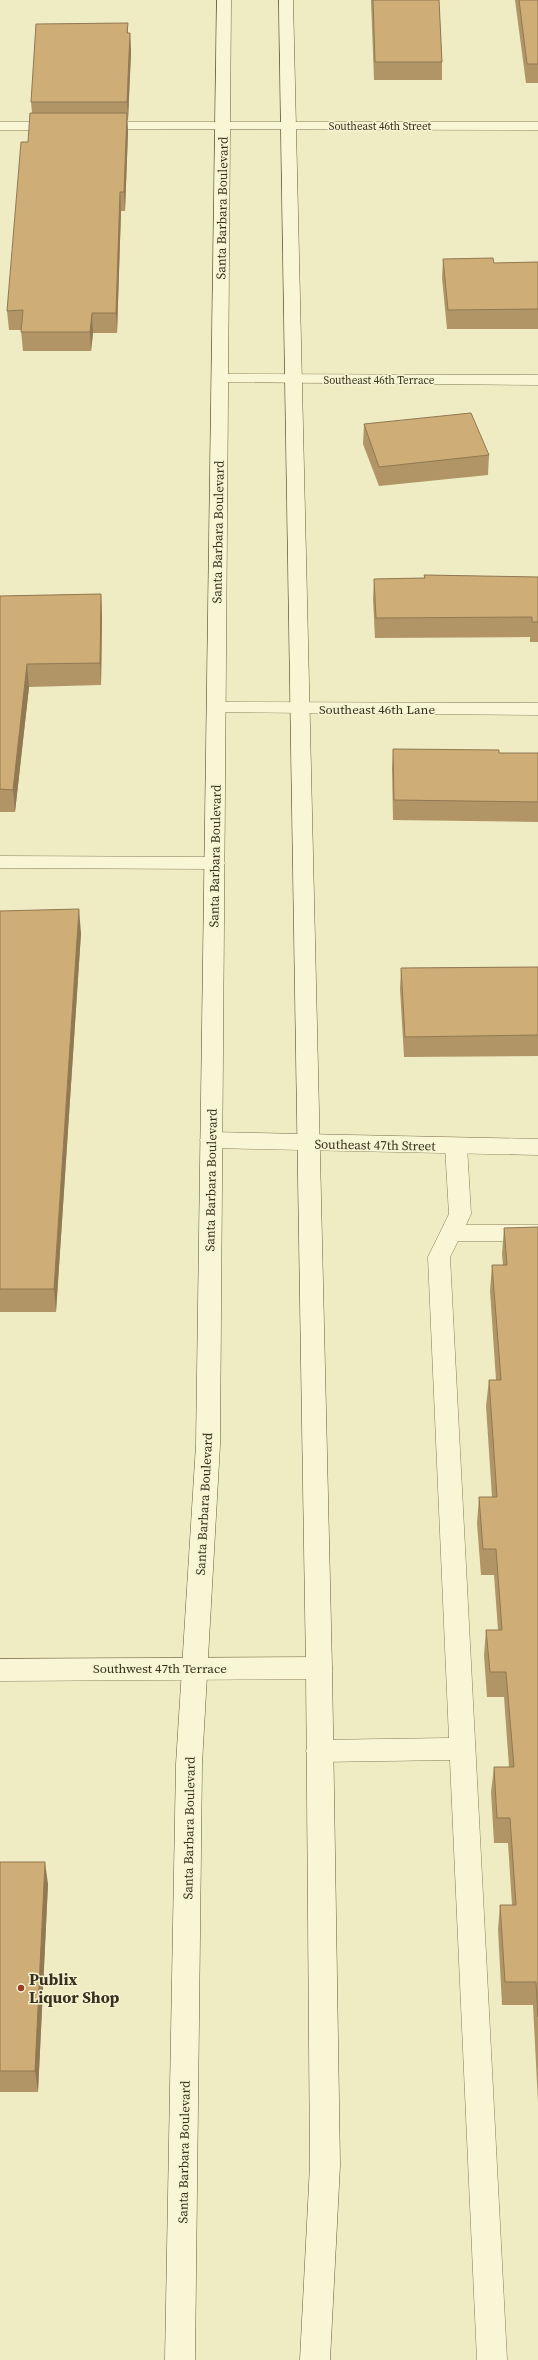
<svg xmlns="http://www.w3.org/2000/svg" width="538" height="2360" font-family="'Source Serif 4',serif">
<rect width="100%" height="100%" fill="#efebc2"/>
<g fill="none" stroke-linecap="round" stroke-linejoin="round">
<g stroke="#897c59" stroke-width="1">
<path id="service" d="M0,856L215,857L222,858L225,863L222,868L215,869L0,868Z
M456,1138L464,1140L467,1146L471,1214L466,1225H538V1241H458L450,1257L507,2360H477L450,1760L319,1762L310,1759L306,1751L310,1743L319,1740L449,1738L428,1257L449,1214L445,1146L448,1140Z"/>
</g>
<g stroke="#897c59" stroke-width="1">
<path id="minor" d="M0,122H59L66,126L59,130H0Z
M97,122H538V130L92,129L90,126L92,123Z
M220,374L538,375V385L214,382L212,379L214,376Z
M216,702L538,703V715L209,712L207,708L209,704Z
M211,1132L538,1139V1155L211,1148L203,1146L200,1140L203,1134Z
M319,1657L328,1660L332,1668L328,1676L319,1679L0,1681V1659Z"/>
</g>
<g stroke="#6b5d3c" stroke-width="1">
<path id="secondary" d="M217,0H231L220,1445L202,1764L195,2360H165L176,1764L196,1445Z
M279,0H293L332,1668L340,2165L330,2360H300L310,2165L306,1668Z"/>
</g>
<use href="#service" fill="#f9f6d6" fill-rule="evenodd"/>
<use href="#minor" fill="#f9f6d6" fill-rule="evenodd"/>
<use href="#secondary" fill="#f9f6d6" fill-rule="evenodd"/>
</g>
<path fill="#b19566" d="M371,0H439L442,62V80H374Z
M515,0H538V83H526Z
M128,23V33H130L131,52L128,120H127L128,132L125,211H121L117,333H93L91,351H23L21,330H9L7,311L32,113L31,102Z
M443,259L494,263L538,262V329H447L442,278Z
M364,424L489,455L488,475L379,486L363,444Z
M424,575L538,577V642H530V637L375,638L373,599L374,579L424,578Z
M101,594L102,617L101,685L29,687L15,812H0V596Z
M393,749L499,753H538V822L393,820L392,769Z
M0,911L81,933L56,1312H0Z
M538,967V1056L404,1057L400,989L401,968Z
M538,1227V2103L533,2005H502L498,1929L500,1905H512L508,1843H494L491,1792L494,1767H509L504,1697H487L484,1655L486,1630H498L494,1575H481L477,1523L479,1497H492L486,1406L489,1380H496L490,1291L492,1265H503L502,1254L504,1228Z
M0,1862L48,1884L38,2092H0Z"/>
<path fill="#907953" d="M130,33L131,52L128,120L127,102Z
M127,113L128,132L125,211L124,192Z
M120,192L121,211L117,333L116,313Z
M92,313L93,333L91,351L90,332Z
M101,594L102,617L101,685L100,663Z
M27,664L29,687L15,812L13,790Z
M79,909L81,933L56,1312L54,1289Z
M45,1862L48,1884L38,2092L35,2071Z"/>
<path fill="#cead77" stroke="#907953" d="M373,0H439L442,62H375Z
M519,0H538V64H527Z
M128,23L127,33H130L127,102H31L36,24Z
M30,113H127L124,192H120L116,313H92L90,332H21L23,310L7,311L21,142H28Z
M493,258L494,263L538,262V309L448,310L443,259Z
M471,413L489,455L379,467L364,424Z
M424,575L538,577V622H532V617L376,618L374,579L425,578Z
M101,594L100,663L27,664L13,790L0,789V596Z
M393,749L499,750V753H538V802L394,800Z
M79,909L54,1289H0V911Z
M538,967V1035L405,1037L401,968Z
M538,1227V2017L536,1982H505L500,1905H516L510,1818H497L494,1767H514L506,1672H490L486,1630H502L496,1549H483L479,1497H497L489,1380H501L492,1265H507L504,1228Z
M0,1862H45L35,2071H0Z"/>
<circle fill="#993e28" stroke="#f6f3d2" stroke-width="1.5" cx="21" cy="1988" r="4"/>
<g text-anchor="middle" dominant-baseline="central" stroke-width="3" stroke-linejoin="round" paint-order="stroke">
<g font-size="11" fill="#39301d" stroke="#f6f3d2">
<text x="380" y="126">Southeast 46th Street</text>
<text x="379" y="380">Southeast 46th Terrace</text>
</g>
<g font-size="13" fill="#39301d" stroke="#f6f3d2">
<text transform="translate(222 208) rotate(-89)">Santa Barbara Boulevard</text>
<text transform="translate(218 532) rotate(-89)">Santa Barbara Boulevard</text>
<text x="377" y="709">Southeast 46th Lane</text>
<text transform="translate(215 856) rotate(-89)">Santa Barbara Boulevard</text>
<text transform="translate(375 1145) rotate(1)">Southeast 47th Street</text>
<text transform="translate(211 1180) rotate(-89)">Santa Barbara Boulevard</text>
<text transform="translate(204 1504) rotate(-87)">Santa Barbara Boulevard</text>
<text x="160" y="1668">Southwest 47th Terrace</text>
<text transform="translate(189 1828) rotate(-89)">Santa Barbara Boulevard</text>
<text transform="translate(184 2152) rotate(-89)">Santa Barbara Boulevard</text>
</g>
<g font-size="16" font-weight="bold" fill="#39301d" stroke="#f6f3d2" text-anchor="start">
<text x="29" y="1979">Publix<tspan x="29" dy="18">Liquor Shop</tspan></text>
</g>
</g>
</svg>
